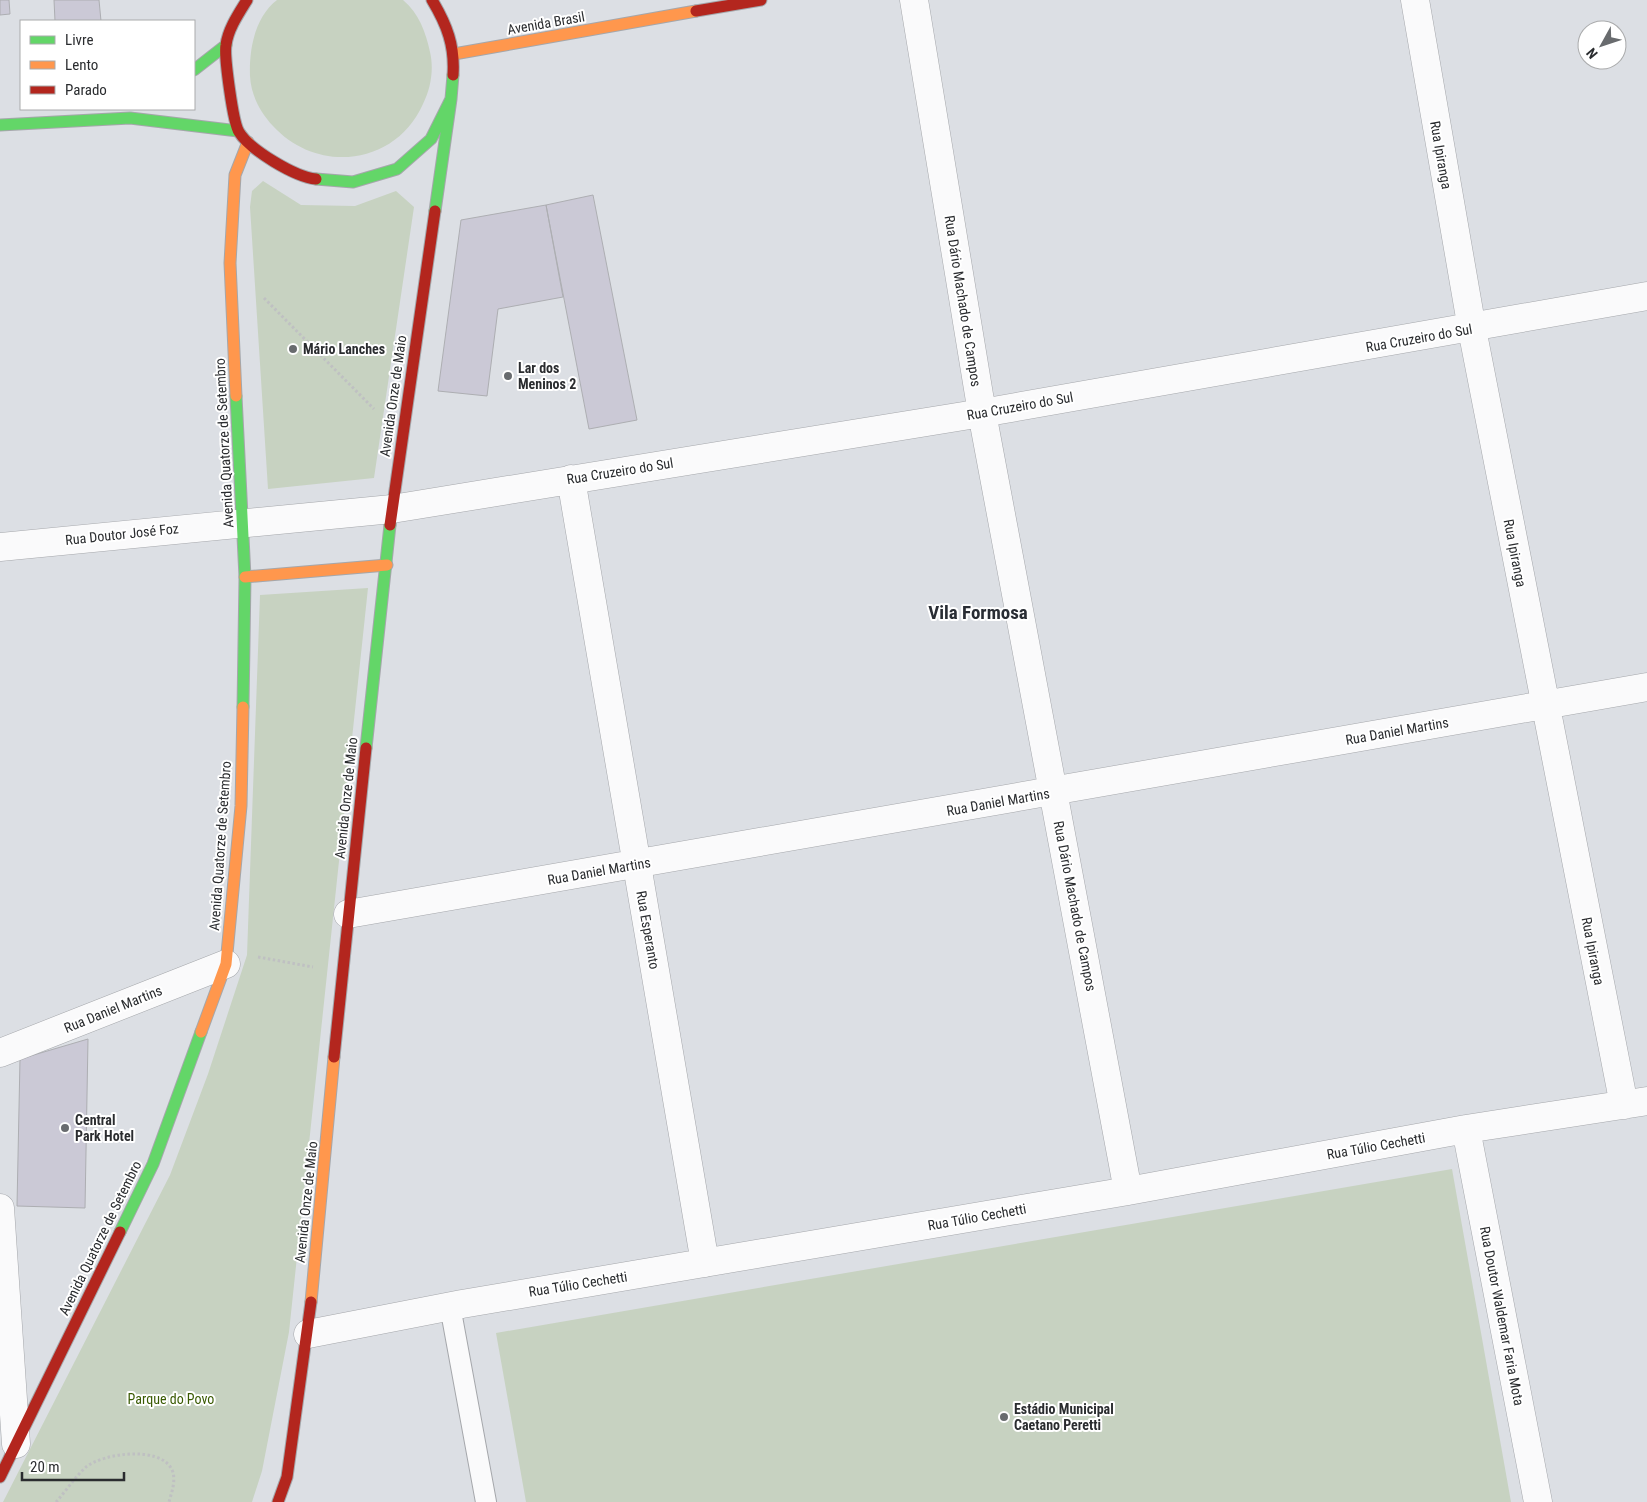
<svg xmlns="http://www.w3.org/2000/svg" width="1647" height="1502" font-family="'Roboto Condensed',sans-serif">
<rect width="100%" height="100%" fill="#dcdfe4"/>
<path fill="#c7d2c1" d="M277,0H403C419,13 426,33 430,52C434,69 431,88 423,104C396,165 318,175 273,126C260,112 251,95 250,76C249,49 255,17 277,0Z
M263,181L301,205L355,206L396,191L414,207L374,478L268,489L250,207L252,191Z
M368,588L289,1332L262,1471L252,1502H3L170,1175L208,1074L247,955L260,595Z
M1452,1169L1511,1502H526L496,1333Z"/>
<path fill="#cbc9d6" stroke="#adaeb2" d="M0,0H9L10,14L0,15Z
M54,0H99L101,21H55Z
M593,195L637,420L589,429L546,205Z
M546,205L563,297L498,309L487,396L438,391L461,220Z
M88,1039L85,1208L17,1206L20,1059Z"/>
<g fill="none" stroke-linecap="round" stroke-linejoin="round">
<g stroke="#a5a7ab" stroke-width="22">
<path id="lane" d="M450,1306L486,1502"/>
</g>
<g stroke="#a5a7ab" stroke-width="29">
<path id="street" d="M914,0L982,413L1128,1191
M1415,0L1472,329L1624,1105
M571,479L705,1263
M0,547L392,509L982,413L1647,296
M348,914L1647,687
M0,1053L226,964
M1466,1129L1538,1502
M0,1208L16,1444
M308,1334L462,1304L1128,1191L1466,1129L1647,1101"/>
</g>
<g stroke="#a5a7ab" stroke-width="13">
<path id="fast" d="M194,70L226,45
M0,125L130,118L238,131
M316,179L353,182L397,169L431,139L451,99L453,75
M435,211L451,99
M236,396L245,577L243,707
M366,748L390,525
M120,1232L153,1164L201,1032"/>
</g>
<g stroke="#a5a7ab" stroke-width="13">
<path id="slow" d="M454,54L696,11
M236,396L230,263L235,175L248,142
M245,577L387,565
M201,1032L226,964L241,806L243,707
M311,1302L334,1057"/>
</g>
<g stroke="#a5a7ab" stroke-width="13">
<path id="jam" d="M247,0C239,13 228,29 226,45C224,56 233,123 239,132C250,150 295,177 316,179
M432,0C447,25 455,46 453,75
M696,11L761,0
M390,525L435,211
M334,1057L366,748
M0,1477L120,1232
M278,1502L287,1477L311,1302"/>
</g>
<path stroke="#bfc0c2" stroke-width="3" stroke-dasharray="2.5 2.5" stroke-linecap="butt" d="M264,298L374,409
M258,957L313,967
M56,1502C66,1491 75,1477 86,1467C104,1453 158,1446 171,1468C177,1478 172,1491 169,1502"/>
<use href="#lane" stroke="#fafafb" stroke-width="20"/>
<use href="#street" stroke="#fafafb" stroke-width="28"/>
<use href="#fast" stroke="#63d668" stroke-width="11"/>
<use href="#slow" stroke="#ff974d" stroke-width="11"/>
<use href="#jam" stroke="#b3261e" stroke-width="11"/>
</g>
<g fill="#686b6e" stroke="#fff" stroke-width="2">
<circle cx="293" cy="349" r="5"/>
<circle cx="508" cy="376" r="5"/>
<circle cx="65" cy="1128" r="5"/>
<circle cx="1004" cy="1417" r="5"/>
</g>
<g text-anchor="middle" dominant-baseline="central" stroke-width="4" stroke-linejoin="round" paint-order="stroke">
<g font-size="14" fill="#2a2c2f" stroke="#fff">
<text transform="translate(546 23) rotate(-10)">Avenida Brasil</text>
<text transform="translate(1441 155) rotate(80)">Rua Ipiranga</text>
<text transform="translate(963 301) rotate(81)">Rua Dário Machado de Campos</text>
<text transform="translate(1419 338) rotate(-10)">Rua Cruzeiro do Sul</text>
<text transform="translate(393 396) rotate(-82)">Avenida Onze de Maio</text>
<text transform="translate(1020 406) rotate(-10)">Rua Cruzeiro do Sul</text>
<text transform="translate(224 443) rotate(-93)">Avenida Quatorze de Setembro</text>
<text transform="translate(620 471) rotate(-9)">Rua Cruzeiro do Sul</text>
<text transform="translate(122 534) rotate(-6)">Rua Doutor José Foz</text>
<text transform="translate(1515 553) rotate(79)">Rua Ipiranga</text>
<text transform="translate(1397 731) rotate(-10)">Rua Daniel Martins</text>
<text transform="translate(346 798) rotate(-84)">Avenida Onze de Maio</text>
<text transform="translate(998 802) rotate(-10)">Rua Daniel Martins</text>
<text transform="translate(220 846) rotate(-86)">Avenida Quatorze de Setembro</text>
<text transform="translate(599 871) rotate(-10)">Rua Daniel Martins</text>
<text transform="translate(1075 906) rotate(79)">Rua Dário Machado de Campos</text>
<text transform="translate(648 930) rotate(80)">Rua Esperanto</text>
<text transform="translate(1593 951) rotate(79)">Rua Ipiranga</text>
<text transform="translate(113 1009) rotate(-22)">Rua Daniel Martins</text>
<text transform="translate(1376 1146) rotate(-10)">Rua Túlio Cechetti</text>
<text transform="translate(306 1202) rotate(-84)">Avenida Onze de Maio</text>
<text transform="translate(977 1217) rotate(-10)">Rua Túlio Cechetti</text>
<text transform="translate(100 1238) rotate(-64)">Avenida Quatorze de Setembro</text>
<text transform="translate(578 1284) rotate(-9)">Rua Túlio Cechetti</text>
<text transform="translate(1502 1316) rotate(79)">Rua Doutor Waldemar Faria Mota</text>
</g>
<g font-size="14" font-weight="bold" fill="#2a2c2f" stroke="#fff" text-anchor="start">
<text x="303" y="349">Mário Lanches</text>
<text x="518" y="368">Lar dos<tspan x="518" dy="16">Meninos 2</tspan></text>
<text x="75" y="1120">Central<tspan x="75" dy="16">Park Hotel</tspan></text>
<text x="1014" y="1409">Estádio Municipal<tspan x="1014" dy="16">Caetano Peretti</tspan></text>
</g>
<g font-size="14" fill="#395a02" stroke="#fff">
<text x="171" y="1399">Parque do Povo</text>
</g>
<g font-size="19" font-weight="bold" fill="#292d34" stroke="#fff">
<text x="978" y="612">Vila Formosa</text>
</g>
</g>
<rect x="20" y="20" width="175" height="90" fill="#ffffff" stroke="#aaabac"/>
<rect x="30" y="36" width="25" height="8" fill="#63d668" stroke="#aaabac"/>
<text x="65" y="45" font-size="15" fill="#2a2c2f">Livre</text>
<rect x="30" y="61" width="25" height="8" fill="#ff974d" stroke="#aaabac"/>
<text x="65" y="70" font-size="15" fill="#2a2c2f">Lento</text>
<rect x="30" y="86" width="25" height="8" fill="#b3261e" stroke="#aaabac"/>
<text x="65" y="95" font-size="15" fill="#2a2c2f">Parado</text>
<g transform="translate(1602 45) rotate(230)"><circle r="24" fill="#ffffff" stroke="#aaabac"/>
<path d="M0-4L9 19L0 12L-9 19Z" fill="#686b6e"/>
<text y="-8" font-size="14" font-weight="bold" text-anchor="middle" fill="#2a2c2f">N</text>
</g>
<path d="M22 1472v8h102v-8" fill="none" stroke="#2a2c2f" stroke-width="2.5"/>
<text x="30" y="1472" font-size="15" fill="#2a2c2f" stroke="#ffffff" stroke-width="4" paint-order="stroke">20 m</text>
</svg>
